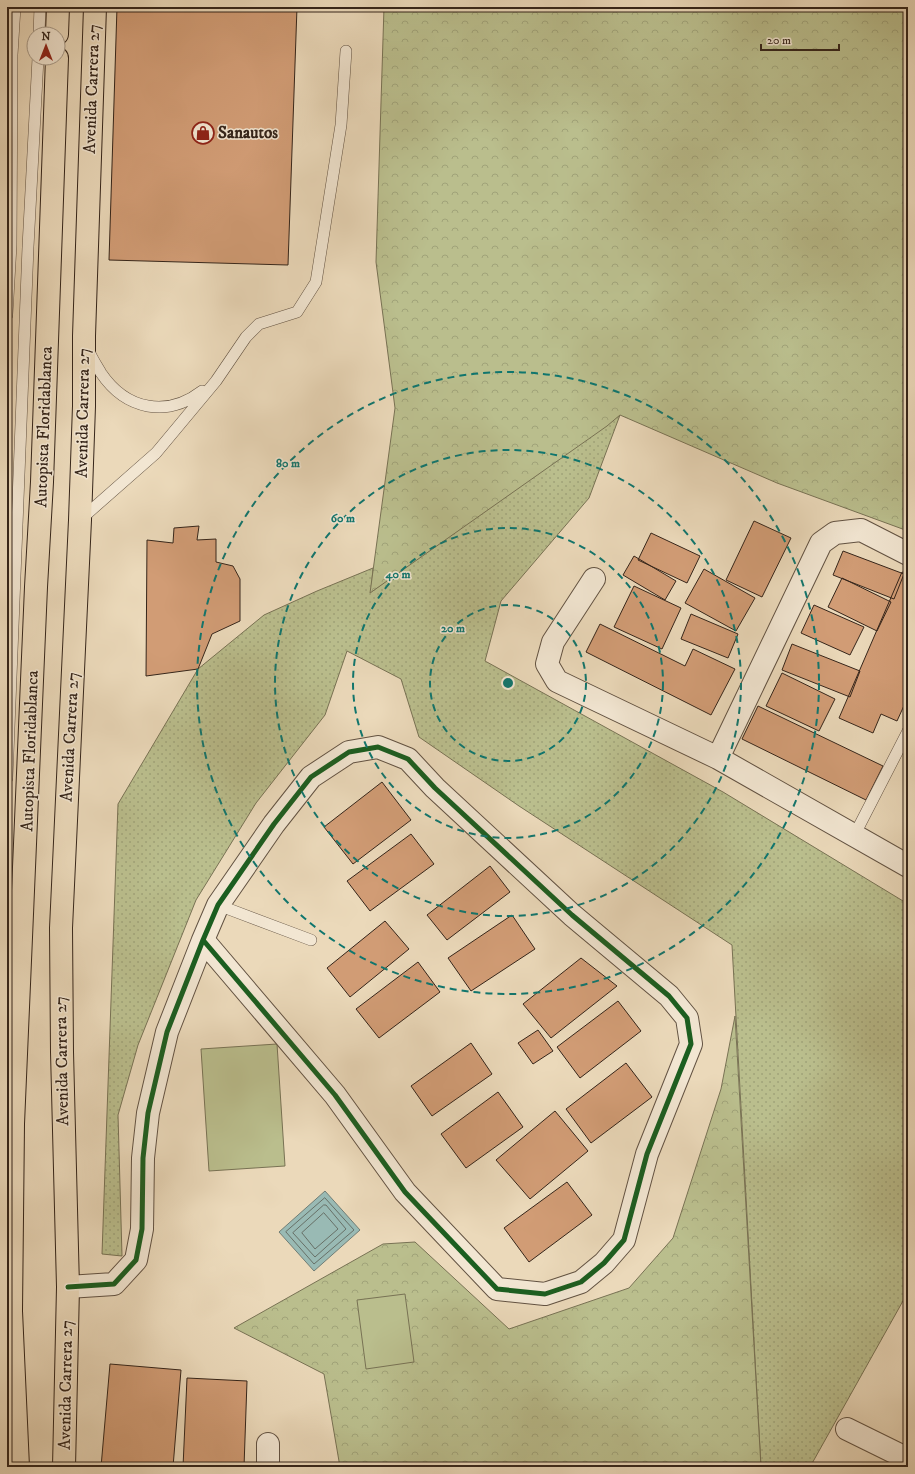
<svg xmlns="http://www.w3.org/2000/svg" width="915" height="1474" font-family="'IM FELL DW Pica',serif">
<defs>
<pattern id="grass-dots" width="8" height="8" patternUnits="userSpaceOnUse"><rect width="8" height="8" fill="#babe8d"/><path d="M2 2h.1M6 6h.1" fill="none" stroke="#a0a379" stroke-width="1.8" stroke-linecap="round"/></pattern>
<pattern id="forest-crowns" width="20" height="18" patternUnits="userSpaceOnUse"><rect width="20" height="18" fill="#babe8d"/><path d="M2 6a3 3 0 1 1 6 0M12 15a3 3 0 1 1 6 0" fill="none" stroke="#a0a379"/></pattern>
</defs>
<rect width="100%" height="100%" fill="#ebd9ba"/>
<filter id="stains"><feTurbulence type="fractalNoise" baseFrequency=".005" numOctaves="4"/><feColorMatrix values="0 0 0 0 .2 0 0 0 0 .09 0 0 0 0 .02 0 0 0 .5 -.17"/></filter>
<radialGradient id="worn" r=".72"><stop offset=".6" stop-color="#630" stop-opacity="0"/><stop offset="1" stop-color="#630" stop-opacity=".3"/></radialGradient>
<path fill="url(#grass-dots)" stroke="#787254" d="M620,415L589,498L501,601L485,661L723,792L908,904V1292L810,1467H761L732,945L519,806L419,737L401,679L347,651L325,715L256,803L196,900L138,1045L118,1115L122,1256L102,1254L118,804L198,669L264,615L317,591L373,568L371,592Z"/>
<path fill="url(#forest-crowns)" stroke="#787254" d="M384,7H908V531L777,483L620,415L607,426L370,593L395,408L376,262Z
M735,1016L761,1467H340L324,1374L234,1328L383,1244L415,1242L509,1329L629,1288L673,1238L721,1089Z"/>
<path fill="#babe8d" stroke="#787254" d="M277,1044L285,1166L209,1171L201,1049Z
M405,1294L414,1362L366,1369L357,1300Z"/>
<path fill="#99bab4" stroke="#717e76" d="M325,1191L360,1230L314,1271L279,1232Z"/>
<g fill="none" stroke-linecap="round" stroke-linejoin="round">
<path stroke="#677067" stroke-width="1" d="M325,1198L354,1230L314,1264L286,1232Z
M324,1205H326L346,1229L315,1257L293,1233Z
M324,1213L338,1229L315,1249L302,1233Z"/>
</g>
<path fill="#d19c75" stroke="#35251a" d="M117,7H297L288,265L109,260Z
M754,521L791,538L762,597L726,580Z
M199,526L197,540L216,539V562L233,566L240,579V621L212,634L198,669L146,676L147,540L173,543L174,528Z
M651,533L700,556L687,583L638,560Z
M843,551L904,574L894,599L833,575Z
M634,556L676,581L665,600L623,575Z
M704,569L755,598L736,631L685,603Z
M902,572L908,574V699H907L897,721L881,714L873,733L839,718Z
M842,578L891,602L877,631L828,607Z
M634,586L681,608L662,649L614,627Z
M814,605L864,627L850,655L801,633Z
M691,614L738,634L728,658L681,639Z
M600,624L685,666L693,649L735,669L711,715L586,652Z
M792,644L860,671L850,697L782,670Z
M782,673L835,699L819,731L766,706Z
M758,706L883,766L866,800L742,739Z
M382,782L411,820L353,864L324,827Z
M411,834L434,864L370,911L347,881Z
M490,866L510,892L447,940L427,915Z
M512,915L535,949L471,991L448,958Z
M385,921L409,949L350,997L327,968Z
M581,958L617,986L551,1038L523,1004Z
M418,962L440,992L379,1038L356,1009Z
M618,1001L641,1031L580,1078L557,1047Z
M538,1030L553,1051L533,1064L518,1043Z
M471,1043L492,1074L432,1116L411,1086Z
M626,1063L652,1097L591,1143L566,1109Z
M498,1092L523,1127L466,1168L441,1134Z
M555,1111L588,1151L530,1199L496,1160Z
M567,1182L592,1215L529,1262L504,1228Z
M110,1364L181,1370L173,1467H101Z
M187,1378L247,1381L244,1467H183Z"/>
<g fill="none" stroke-linecap="round" stroke-linejoin="round">
<g stroke="#625242" stroke-width="12">
<path id="lane" d="M39,34L40,7
M7,315L11,245L12,55L15,7
M89,351C92,359 97,366 101,373C126,410 167,418 202,391
M81,519L156,453L216,381L246,337L259,324L297,312L316,282L341,125L346,51
M7,778L28,247L38,58
M854,836L908,731
M218,905L311,940"/>
</g>
<g stroke="#625242" stroke-width="24">
<path id="street" d="M594,579L553,642L547,664L557,681L718,758L908,866
M718,758L821,543L835,533L861,530L908,554
M68,1287L114,1284L136,1260L142,1229L143,1158L148,1113L167,1032L203,940L218,905L274,824L311,777L349,752L378,747L408,759L435,788L572,915L669,996L687,1018L691,1044L647,1154L624,1240L604,1263L581,1282L545,1294L497,1289L405,1192L335,1095L203,940
M847,1429L908,1459
M268,1444V1467"/>
</g>
<g stroke="#35251a" stroke-width="24">
<path id="highway" d="M57,34L58,7
M18,1467L11,1311L13,1124L36,587L42,482L57,58
M64,1467L68,1287L62,1052L61,928L80,520L84,406V336L95,7"/>
</g>
<use href="#lane" stroke="#f2e6d2" stroke-width="11"/>
<use href="#street" stroke="#f2e6d2" stroke-width="22"/>
<use href="#highway" stroke="#ebd9ba" stroke-width="22"/>
<g stroke="#f2e6d2" stroke-width="8">
<path id="cycleway" d="M68,1287L114,1284L136,1260L142,1229L143,1158L148,1113L167,1032L203,940L218,905L274,824L311,777L349,752L378,747L408,759L435,788L572,915L669,996L687,1018L691,1044L647,1154L624,1240L604,1263L581,1282L545,1294L497,1289L405,1192L335,1095L203,940"/>
</g>
<use href="#cycleway" stroke="#1b5e20" stroke-width="5"/>
</g>
<g fill="none" stroke="#0f766e" stroke-width="2" stroke-dasharray="7 5">
<circle cx="508" cy="683" r="78"/>
<circle cx="508" cy="683" r="155"/>
<circle cx="508" cy="683" r="233"/>
<circle cx="508" cy="683" r="311"/>
</g>
<defs>
<g id="shop-ring" transform="scale(1.15)"><circle r="9.5" fill="#f2e6d2" stroke="#8f2418" stroke-width="1.5"/><path d="M-5-2.5h2.3a2.7 3.5 0 0 1 5.4 0H5L5.5 6h-11ZM-1.5-2.5h3a1.5 2.3 0 0 0-3 0Z" fill="#8f2418"/></g>
</defs>
<g fill-rule="evenodd">
<use href="#shop-ring" x="203" y="133"/>
</g>
<g text-anchor="middle" dominant-baseline="central" stroke-width="3" stroke-linejoin="round" paint-order="stroke">
<g font-size="17" fill="#35251a" stroke="#f2e6d2">
<text transform="translate(92 89) rotate(-88)">Avenida Carrera 27</text>
<text transform="translate(83 413) rotate(-89)">Avenida Carrera 27</text>
<text transform="translate(44 427) rotate(-88)">Autopista Floridablanca</text>
<text transform="translate(70 737) rotate(-87)">Avenida Carrera 27</text>
<text transform="translate(30 751) rotate(-88)">Autopista Floridablanca</text>
<text transform="translate(62 1061) rotate(-91)">Avenida Carrera 27</text>
<text transform="translate(66 1385) rotate(-89)">Avenida Carrera 27</text>
</g>
<g font-size="17" font-weight="bold" fill="#35251a" stroke="#f2e6d2" text-anchor="start">
<text x="218" y="133">Sanautos</text>
</g>
</g>
<circle cx="508" cy="683" r="6" fill="#0f766e" stroke="#f2e6d2" stroke-width="2"/>
<g font-size="12" text-anchor="middle" font-weight="bold" fill="#0f766e" stroke="#f2e6d2" stroke-width="3" stroke-linejoin="round" paint-order="stroke">
<text x="288" y="467">80 m</text>
<text x="343" y="522">60 m</text>
<text x="398" y="578">40 m</text>
<text x="453" y="632">20 m</text>
</g>
<rect width="915" height="1474" fill="none" stroke="#ebd9ba" stroke-width="24"/>
<rect x="8" y="8" width="899" height="1458" fill="none" stroke="#35251a" stroke-width="2"/>
<rect x="12" y="12" width="891" height="1450" fill="none" stroke="#35251a"/>
<g transform="translate(46 46)"><circle r="19" fill="#f2e6d2" stroke="#a69988"/>
<path d="M0-3L7 15L0 10L-7 15Z" fill="#8f2418"/>
<text y="-6" font-size="11" font-weight="bold" text-anchor="middle" fill="#35251a">N</text>
</g>
<path d="M761 44v6h78v-6" fill="none" stroke="#35251a" stroke-width="2"/>
<text x="767" y="44" font-size="12" fill="#35251a" stroke="#f2e6d2" stroke-width="3" paint-order="stroke">20 m</text>
<rect width="100%" height="100%" filter="url(#stains)"/>
<rect width="100%" height="100%" fill="url(#worn)"/>
</svg>
